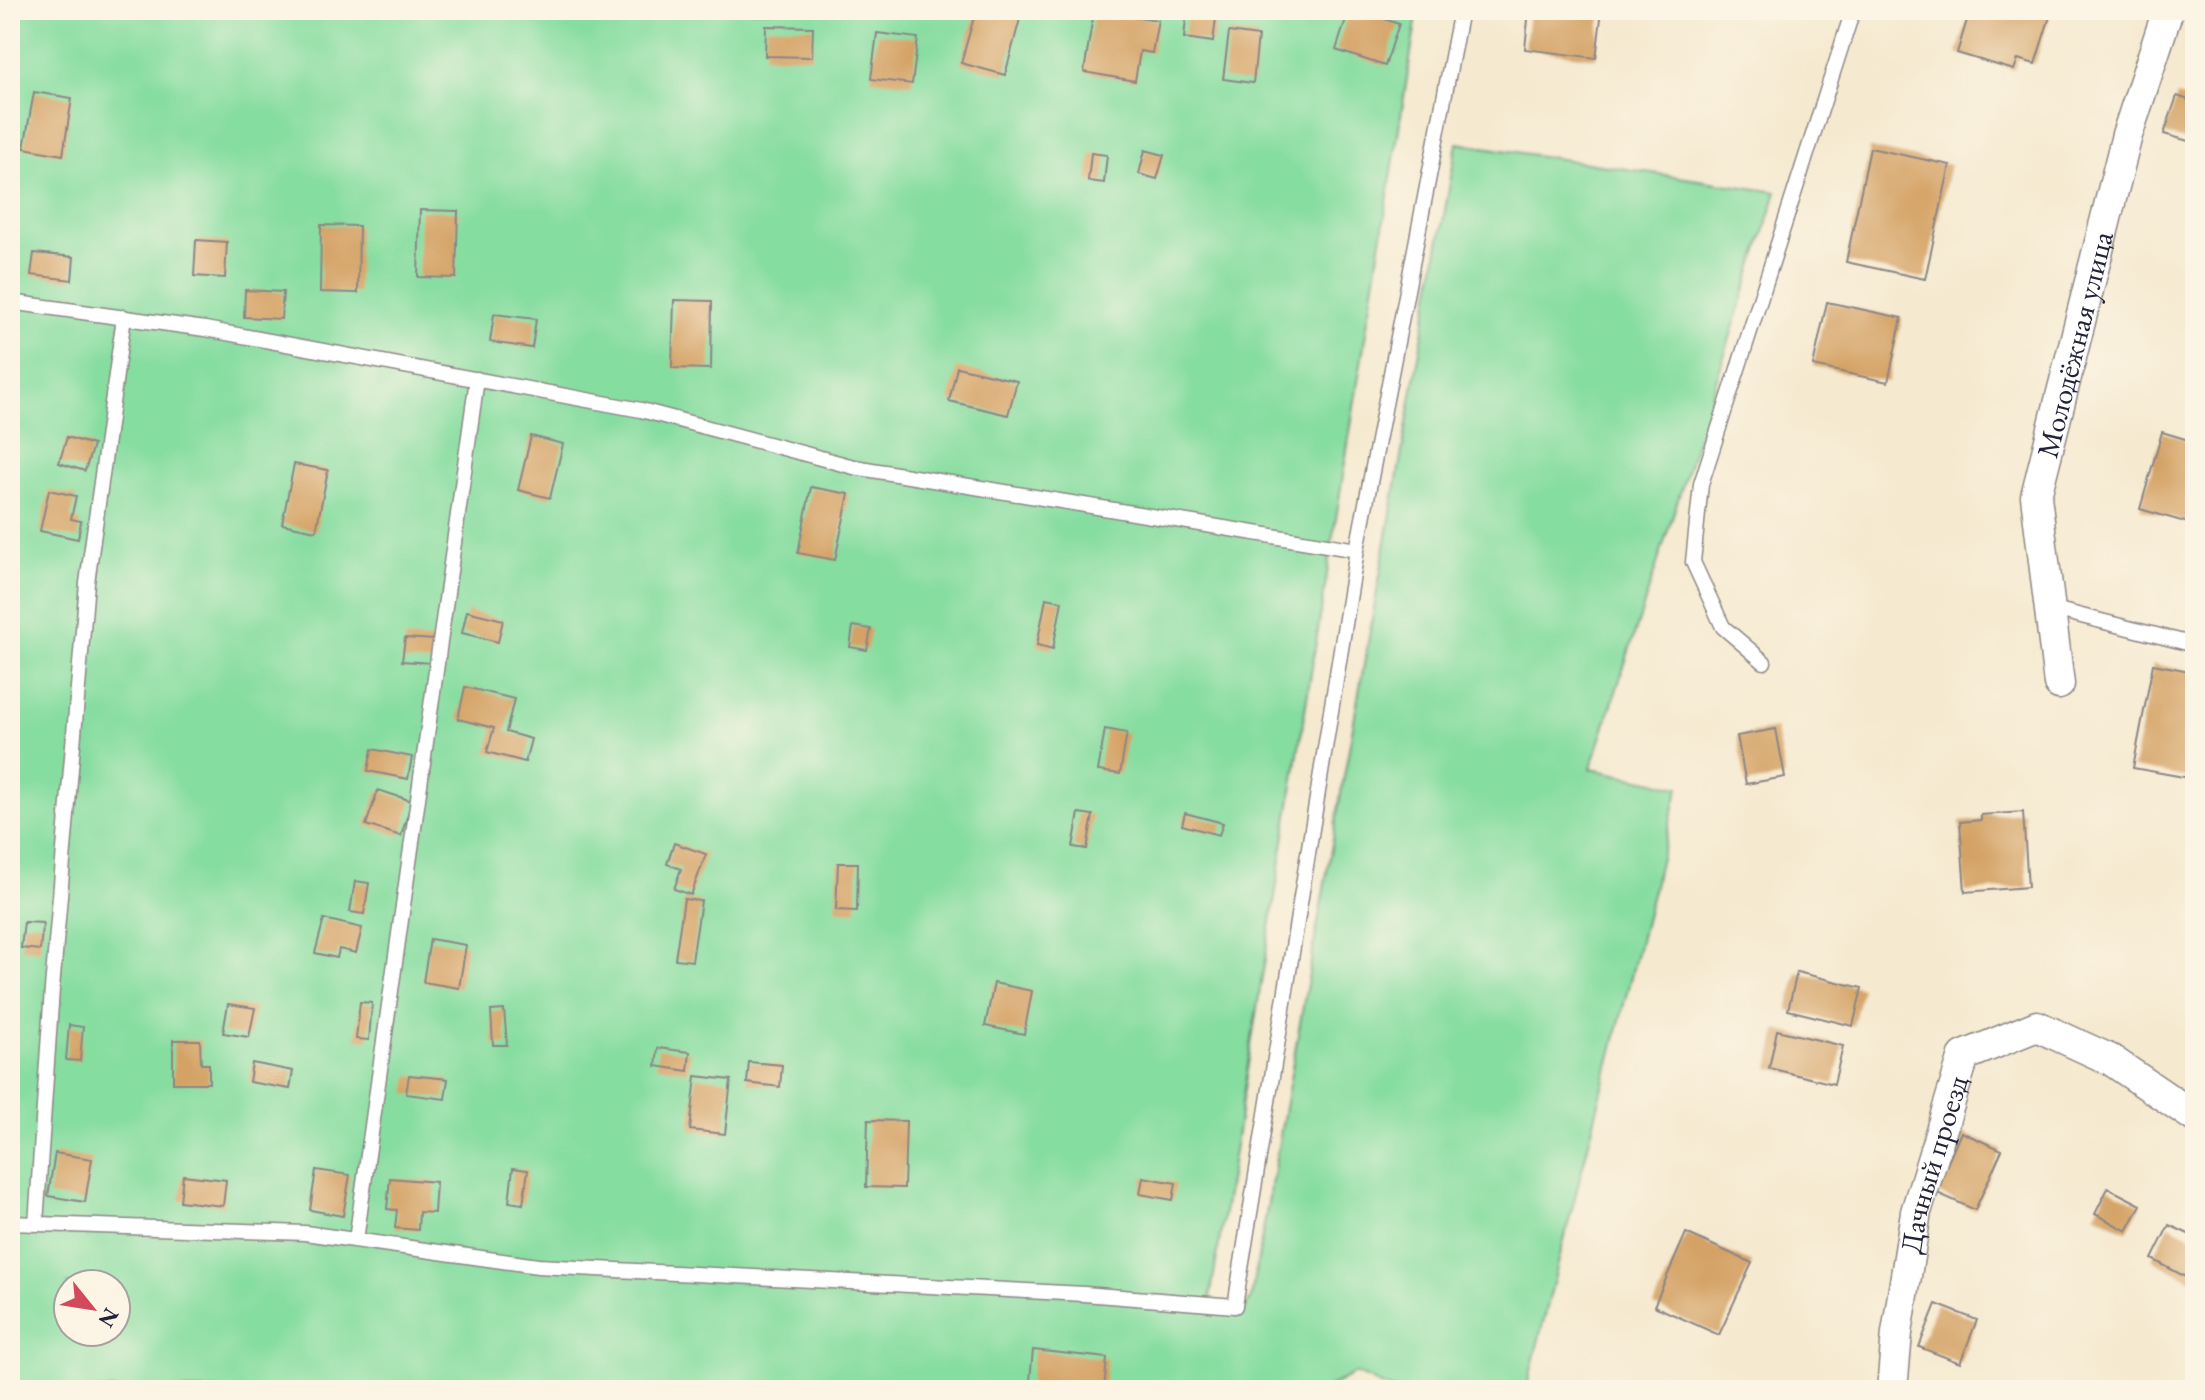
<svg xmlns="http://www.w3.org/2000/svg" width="2205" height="1400" font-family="'EB Garamond',serif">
<rect width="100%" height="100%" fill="#fcf5e5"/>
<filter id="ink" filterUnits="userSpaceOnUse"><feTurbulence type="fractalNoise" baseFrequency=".0125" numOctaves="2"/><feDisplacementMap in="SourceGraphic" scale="16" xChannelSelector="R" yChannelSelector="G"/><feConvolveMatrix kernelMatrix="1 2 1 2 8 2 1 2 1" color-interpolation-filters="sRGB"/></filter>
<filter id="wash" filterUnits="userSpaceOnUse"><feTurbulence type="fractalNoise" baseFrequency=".006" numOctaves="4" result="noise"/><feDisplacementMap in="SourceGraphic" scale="32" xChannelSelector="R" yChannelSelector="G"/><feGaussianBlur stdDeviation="1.8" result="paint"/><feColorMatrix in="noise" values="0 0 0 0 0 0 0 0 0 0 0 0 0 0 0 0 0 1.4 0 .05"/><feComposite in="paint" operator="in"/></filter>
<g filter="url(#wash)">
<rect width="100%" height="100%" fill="#f5e9cf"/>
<path fill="#86dda0" stroke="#54806e" stroke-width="2" fill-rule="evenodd" d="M10,10H1418L1208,1312L1242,1313L1251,1298L1457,143L1777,192L1591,769L1679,787L1526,1390H1392L1355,1373L1323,1390H10ZM68,1284H116V1332H68Z"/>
<g id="blocks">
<path fill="#d4a265" d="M976,10H1003L1021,15L1005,75L961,63Z
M1094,10L1158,20L1152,53L1140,51L1135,81L1084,72Z
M1187,10H1217L1213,42L1184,38Z
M1349,10H1358L1399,24L1385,66L1336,50Z
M1529,10H1602L1596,58L1525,49Z
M1970,10H2052L2035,64L2018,59L2014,70L1957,53Z
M766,26L813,27L812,57L765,56Z
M1229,32L1258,36L1253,83L1223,79Z
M877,33L918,38L912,84L871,79Z
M34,92L72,98L63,155L24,148Z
M2177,96L2195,102V143L2164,134Z
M1870,148L1950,165L1925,279L1846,262Z
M1145,150L1164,155L1157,179L1139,174Z
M1091,153L1107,155L1104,183L1088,181Z
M420,210L458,211L456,278L418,277Z
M321,225L359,226L358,293L320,292Z
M196,240L227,242L225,278L194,276Z
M34,253L74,257L72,280L31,275Z
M245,290L283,292L281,319L244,317Z
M674,300L712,301L711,369L672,368Z
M1827,302L1902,318L1888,382L1813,366Z
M494,314L536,319L532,348L490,342Z
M957,367L1017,381L1008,415L949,401Z
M2162,432L2195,442V525L2140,509Z
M531,436L563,444L550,498L518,490Z
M67,437L93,445L85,471L59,463Z
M294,464L328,470L316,531L282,524Z
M811,487L849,494L835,560L798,553Z
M49,490L76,496L71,519L81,521L78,539L40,531Z
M1046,598L1062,601L1053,649L1037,645Z
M467,611L503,620L498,642L462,633Z
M853,626L871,629L867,650L850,647Z
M405,638L434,640L432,663L402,661Z
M2153,664L2195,672V779L2133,768Z
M465,687L514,699L506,732L531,739L525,762L487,752L494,728L458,719Z
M1105,729L1127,733L1120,774L1098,771Z
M1776,729L1785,777L1746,784L1737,736Z
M372,749L412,757L408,779L368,771Z
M378,790L412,801L401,836L366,825Z
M2023,812L2028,887L1965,892L1960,822L1981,820V815Z
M1079,813L1093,815L1087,849L1073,847Z
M1185,813L1223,823L1219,835L1182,825Z
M674,843L706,854L691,895L674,889L681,869L667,864Z
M838,863H858L857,911L836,910Z
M355,881L369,883L364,914L350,912Z
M684,899L701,901L692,961L675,959Z
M324,919L362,928L356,953L339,949L337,958L315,953Z
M24,922L43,923L40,950L21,948Z
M430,939L466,945L459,988L423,982Z
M1797,972L1862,988L1853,1026L1788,1010Z
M994,983L1032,991L1024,1034L985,1026Z
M360,1002L372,1003L369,1040L356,1039Z
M228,1004L255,1008L249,1037L223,1033Z
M504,1010L507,1045H493L491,1011Z
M69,1025L83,1027L80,1061L66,1060Z
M1777,1030L1843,1046L1834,1084L1769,1068Z
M173,1040H200L201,1064H209V1083H173Z
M658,1048L690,1052L688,1071L656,1066Z
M749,1062L782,1065L780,1087L747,1083Z
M252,1063L293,1071L290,1089L249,1082Z
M409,1075L448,1079L445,1099L406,1094Z
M696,1076L731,1080L725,1134L690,1130Z
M868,1120L906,1121L904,1188L866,1187Z
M1961,1132L2002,1150L1975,1210L1935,1192Z
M55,1153L92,1159L85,1202L48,1196Z
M513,1168L528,1170L523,1204L509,1202Z
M316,1170L350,1175L343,1216L310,1210Z
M183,1175L226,1180L223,1206L180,1201Z
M1143,1177L1176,1183L1173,1200L1140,1194Z
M390,1178L436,1182L434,1213L419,1212L418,1230L395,1228L397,1210L387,1209Z
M2108,1188L2141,1205L2127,1231L2095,1214Z
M2169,1225L2195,1237V1282L2152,1259Z
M1686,1233L1752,1263L1719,1335L1654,1306Z
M1936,1304L1977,1320L1960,1363L1919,1347Z
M1033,1350L1107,1358L1104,1390H1029Z"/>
</g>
</g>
<g filter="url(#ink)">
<use href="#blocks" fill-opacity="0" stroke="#8c8685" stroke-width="2"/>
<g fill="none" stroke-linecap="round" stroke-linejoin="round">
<g stroke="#8c8685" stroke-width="17">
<path id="lane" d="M10,302L205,329L641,410L854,467L1357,550
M2050,608L2195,645
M1764,662L1723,627L1693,562L1701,484L1853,10
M10,1223L305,1233L538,1266L1084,1294L1235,1306L1357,550L1461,10
M36,1224L52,989L87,583L124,317
M356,1240L477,379"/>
</g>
<g stroke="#8c8685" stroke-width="33">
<g id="street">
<path id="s1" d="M2059,684L2036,496L2127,135L2168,10"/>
<path id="s2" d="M1892,1390L1897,1333L1916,1212L1964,1056L2037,1026L2111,1060L2195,1117"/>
</g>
</g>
<use href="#lane" stroke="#fff" stroke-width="14"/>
<use href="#street" stroke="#fff" stroke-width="30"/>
</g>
</g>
<g text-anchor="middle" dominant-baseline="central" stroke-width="6" stroke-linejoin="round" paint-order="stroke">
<g font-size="30" fill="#22223b" stroke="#fcf5e5">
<text stroke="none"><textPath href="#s1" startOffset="346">Молодёжная улица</textPath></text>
<text stroke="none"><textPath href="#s2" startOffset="230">Дачный проезд</textPath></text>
</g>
</g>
<rect width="2205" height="1400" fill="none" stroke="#fcf5e5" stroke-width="40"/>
<g transform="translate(92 1308) rotate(120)"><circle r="38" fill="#fcf5e5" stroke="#a5a1a1" stroke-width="2"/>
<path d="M0-6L14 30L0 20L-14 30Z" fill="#d1495b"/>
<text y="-12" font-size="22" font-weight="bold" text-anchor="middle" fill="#22223b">N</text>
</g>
</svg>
